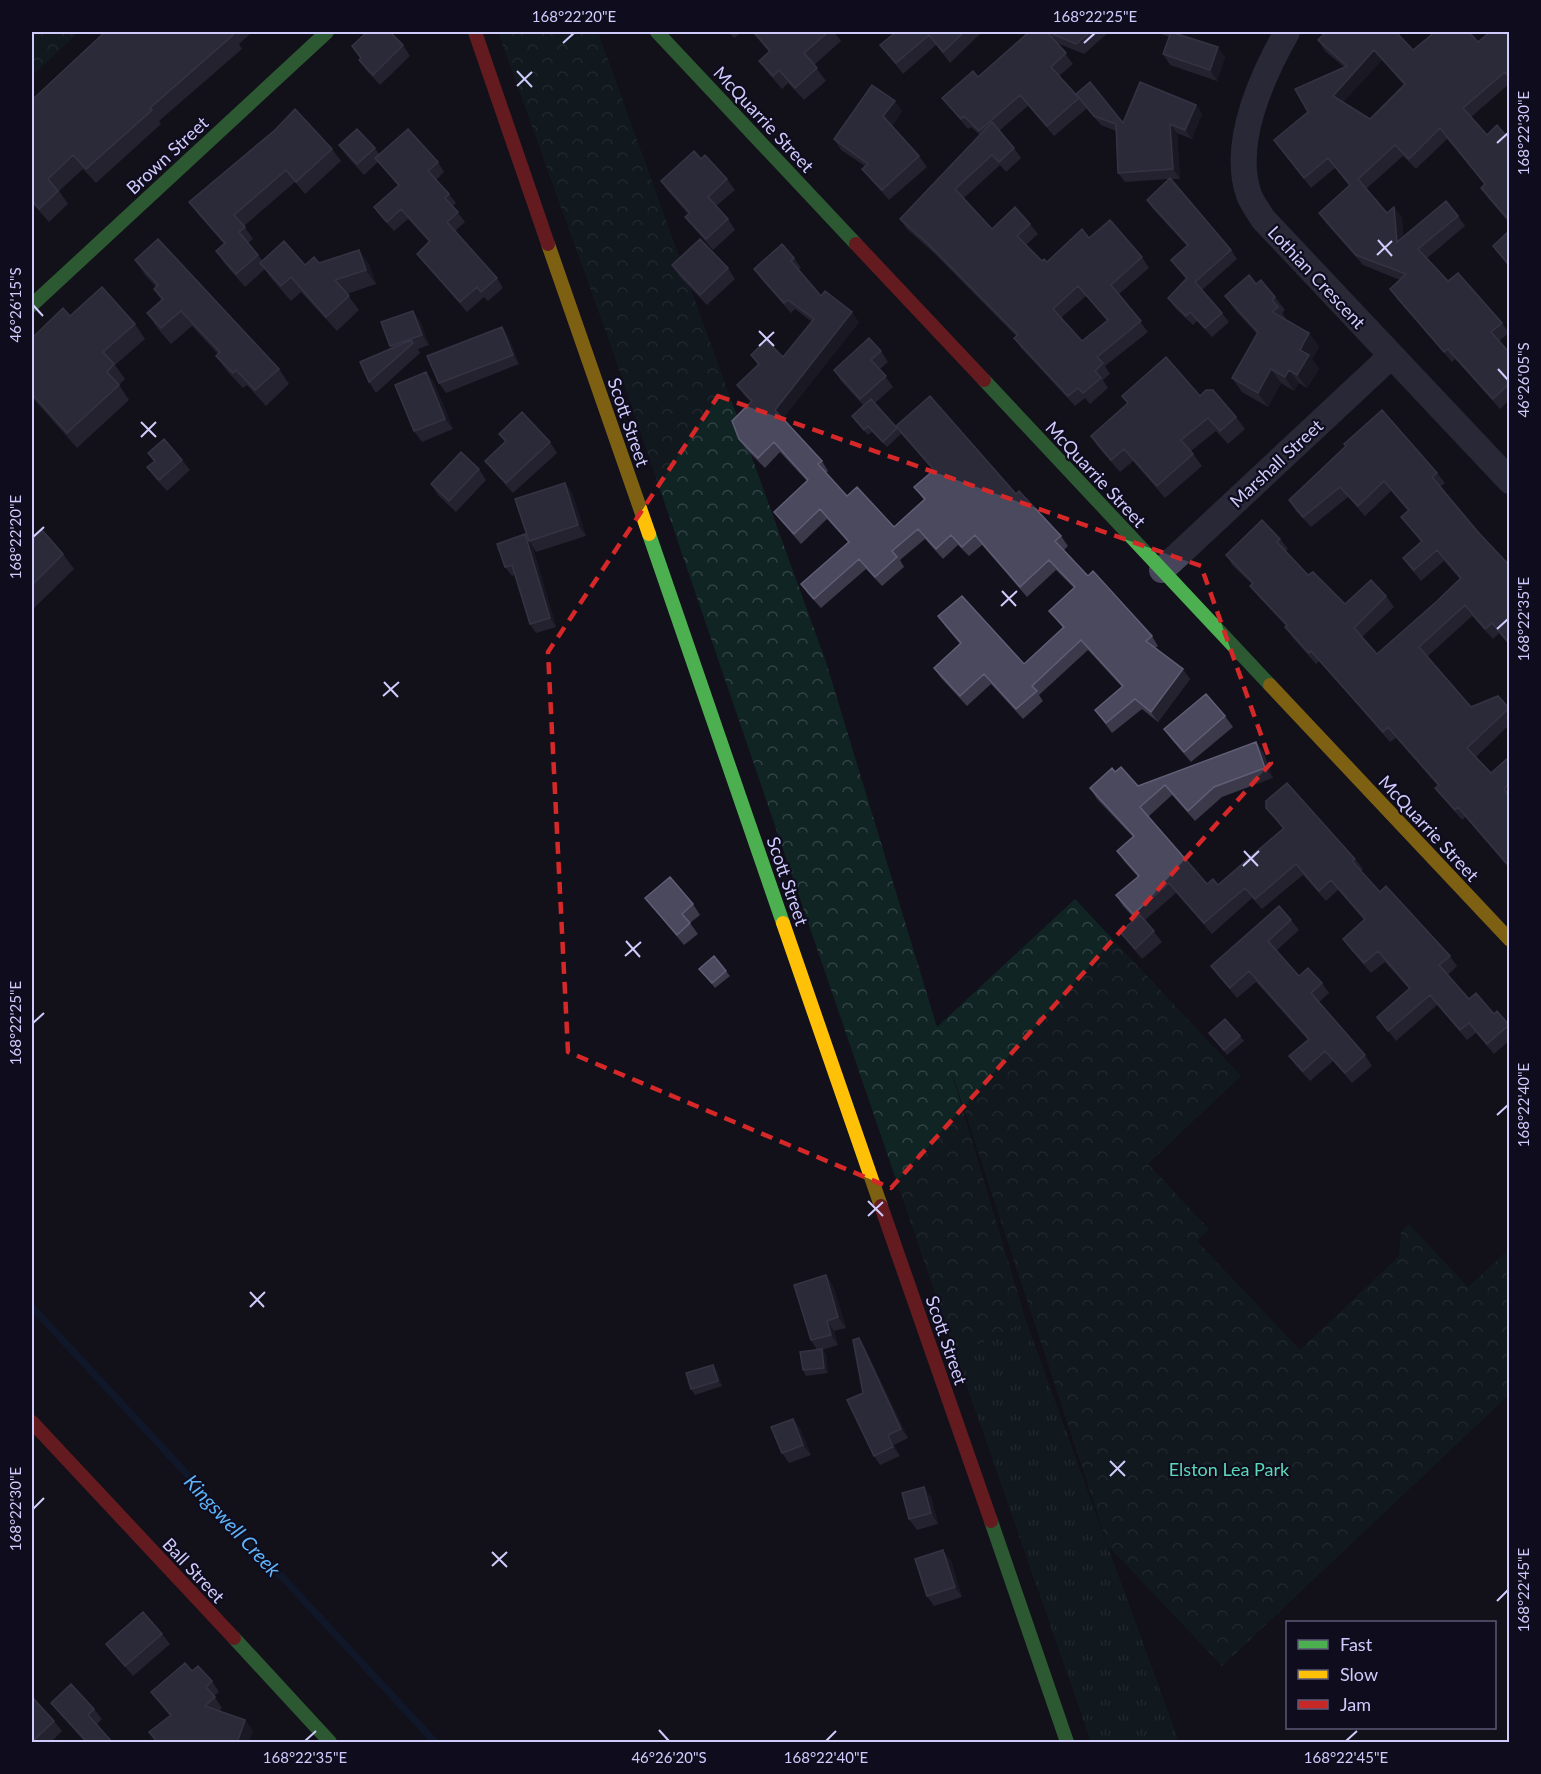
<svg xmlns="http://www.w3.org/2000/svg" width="1541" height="1774" font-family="Lato,sans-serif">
<defs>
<pattern id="grass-tufts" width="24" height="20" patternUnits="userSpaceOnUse" patternTransform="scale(1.5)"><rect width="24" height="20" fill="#102424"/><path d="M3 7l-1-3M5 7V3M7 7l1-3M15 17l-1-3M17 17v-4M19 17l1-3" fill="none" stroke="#324245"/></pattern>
<pattern id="park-crowns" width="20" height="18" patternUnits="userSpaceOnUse" patternTransform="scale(1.5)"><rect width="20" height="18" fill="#102424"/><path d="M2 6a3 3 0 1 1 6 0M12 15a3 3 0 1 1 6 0" fill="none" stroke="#324245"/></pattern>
</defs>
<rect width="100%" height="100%" fill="#12101a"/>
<path fill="url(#grass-tufts)" d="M1026,1321L1179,1742H1091L956,1355Z"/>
<path fill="url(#park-crowns)" d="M32,32H79L32,76Z
M498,32H598L826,662L937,1027L1075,899L1241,1076L1148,1164L1209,1229L1197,1241L1300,1350L1399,1256L1401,1231L1409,1224L1468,1287L1509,1249V1395L1222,1666L1108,1546L949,1064L1026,1321L956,1355L613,352Z"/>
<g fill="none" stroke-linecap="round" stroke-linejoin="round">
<path stroke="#0d203d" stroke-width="7" d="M32,1307L435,1742"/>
<path stroke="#46455b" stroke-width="26" d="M1287,32C1262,76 1231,144 1249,195C1252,203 1259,212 1263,219L1510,481
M1162,570L1391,356"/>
<path stroke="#4caf50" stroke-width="14" d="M657,32L856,244
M32,305L327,32
M984,380L1270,685
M649,534L783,923
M991,1521L1067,1742
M234,1638L330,1742"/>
<path stroke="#ffc107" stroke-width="14" d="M548,244L649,534
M1270,685L1510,940
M783,923L881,1206"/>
<path stroke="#c62828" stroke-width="14" d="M475,32L548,244
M856,244L984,380
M881,1206L991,1521
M32,1422L234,1638"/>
</g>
<path fill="#3b394a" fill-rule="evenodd" d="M105,32H252L239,44L242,49L159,121L161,124L96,183L83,169L59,191L68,204L49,222L32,203V100Z
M729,32H742L734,38Z
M752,32H834L841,41L814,65L826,81L804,100L788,83L782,89L768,73L759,61L769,52Z
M896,32H982L950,63L936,45L903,74L888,55L880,45Z
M1029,32H1109L1084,54L1057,43L1073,64L1059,76L1076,95L1123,123L1196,105L1202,114L1192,139L1177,133L1180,179H1171L1231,250L1237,259L1202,290L1222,313L1229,322L1212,337L1197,321L1193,325L1175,308L1168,298L1186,279L1171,260L1187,246L1153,209L1147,200L1169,179L1125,182L1118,173L1116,131L1101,125L1086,108V109L1054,136L1028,106L999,131L1014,148L1021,158L1006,172L1000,165L964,198L992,229L1030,224L1038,234L1026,245L1042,261L1047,262L1089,238L1142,257L1149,268L1119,294L1148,332L1105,366L1110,374L1103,380L1108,388L1090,404L1085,398L1075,406L1021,348L1014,338L1016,336L935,254L907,229L900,219L980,135L971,127L968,129L950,108L942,98L978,77ZM1086,296L1107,321L1082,341L1061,318Z
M1157,32H1178V33L1225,57L1217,81L1170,65L1163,54L1169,37Z
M1509,32V84L1471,117L1487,135L1509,139V223L1488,198L1481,188L1485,184L1447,139L1416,169L1403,156L1366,189L1387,213L1402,217L1403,237L1458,216L1465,226L1427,258L1448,281L1502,323L1509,333L1499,341L1509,352V400L1500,409L1455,359L1452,362L1397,299L1390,289L1400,280L1363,265L1326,223L1319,213L1350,186L1335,168L1311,188L1274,140L1308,112L1344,67L1325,51L1318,40L1413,50L1478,42ZM1382,60L1404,85L1370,119L1343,102Z
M403,45L410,56L380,85L366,70L359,60L361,58L352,46Z
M895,101L902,111L892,126L919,156L927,167L889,200L870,179L862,169L865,166L841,150L834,139Z
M339,145L375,148L379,154L438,162L444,172L436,180L449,194L456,203L453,206L465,222L455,231L497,278L503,288L488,301L484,297L467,312L424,263L417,254L429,242L408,219L394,231L381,217L374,207L398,186L378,162L364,175L347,156Z
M332,149L341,161L305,194L295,182L244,226L253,239L248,243L262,260L305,265L319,263L369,264L376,284L347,294L359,310L337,331L301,292L291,301L270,277L265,269L245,287L225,264L216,251L224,244L198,214L189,202Z
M701,159L727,179L735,190L716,206L728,219L735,230L713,250L693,227L685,217L688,214L668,191L661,181Z
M1509,231V267L1493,246Z
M794,258L801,268L798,270L821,296L859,322L783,418L822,461L828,471L826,473L847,496L894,527L924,500L914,487L933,470L901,434L887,447L872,432L868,435L852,416L863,405L841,381L834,370L881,351L888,362L880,369L893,387L875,403L896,426L1016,494L1061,536L1068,546L1064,550L1088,576L1152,636L1158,646L1155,648L1190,679L1158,722L1142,709L1112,733L1095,710L1122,687L1088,650L1039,695L1043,701L1023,719L991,684L967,706L941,678L934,668L960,644L945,626L938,616L1024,664L1063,628L1049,611L1074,588L1056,570L1027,597L982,545L969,556L958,545L943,559L925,539L900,560L904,567L882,586L866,569L821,608L808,594L801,584L848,542L827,519L801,544L781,521L774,512L807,481L780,452L765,468L746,449L739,439L751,402L744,395L737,385L758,365L751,355L783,357L812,322L795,309L791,313L761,279L754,269Z
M135,260L279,369L289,384L266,406L247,385L243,388L227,371L216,356L218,354L192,326L171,344L158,329L147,313L162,301L154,289L156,287L145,275Z
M672,265L728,268L735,279L707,305L679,276Z
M1256,284L1275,297L1285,310L1282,313L1287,320L1309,333L1319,347L1312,359L1319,369L1307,388L1299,383L1294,391L1281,383L1268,407L1242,392L1232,378L1257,334L1235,310L1225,296Z
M70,316L135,324L145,339L115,365L125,379L119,385L129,400L77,448L32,397V338Z
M420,321L429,345L418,349L420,353L376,393L369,382L392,348L390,346Z
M502,327L508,336L519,364L446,393L439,383Z
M426,372L434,383L453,429L422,442L414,431Z
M1122,396L1236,417L1245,429L1228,444L1216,431L1191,451L1202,466L1165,498L1133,461L1120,472L1099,448L1091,436L1128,403Z
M499,434L550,442L557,453L513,493L493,471L485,461L505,442Z
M1346,446L1437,473L1445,483L1440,487L1478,532L1509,565V645L1499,633L1493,639L1472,616L1427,657L1471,707L1498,696L1509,709V725L1476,757L1491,773L1509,757V868L1465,817L1462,820L1443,798L1435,788L1438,786L1396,738L1390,742L1319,661L1316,664L1293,638L1285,627L1286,626L1258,596L1250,586L1252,584L1233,566L1226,555L1280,539L1288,549L1286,551L1308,575L1345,604L1386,596L1394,607L1362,637L1377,654L1436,602L1460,579L1444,561L1421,581L1410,568L1403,558L1421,542L1401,517L1408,511L1391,491L1365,516L1348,497L1311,527L1296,511L1289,500Z
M148,453L182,460L190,470L167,491L155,478L147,467L154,462Z
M479,469L486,480L456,512L438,495L431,484Z
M565,483L572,493L586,536L536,552L532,545L556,627L536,633L530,624L515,575L512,576L505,567L525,534L528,538Z
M32,539L63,554L74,569L32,610Z
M1225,716L1233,727L1191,762L1172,740L1164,729Z
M1263,752L1273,778L1222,797L1195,821L1172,795L1148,817L1207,884L1218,885L1283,829L1266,808L1355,859L1363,869L1361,871L1380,892L1450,956L1457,966L1448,975L1469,999L1494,1014L1509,1025V1041L1494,1054L1476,1033L1467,1040L1437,1005L1396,1041L1377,1017L1409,989L1385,962L1371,973L1350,949L1343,939L1364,920L1338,890L1326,901L1303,875L1262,909L1252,898L1212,934L1176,893L1145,920L1162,942L1142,959L1128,942L1120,932L1135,919L1123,906L1116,895L1138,877L1124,861L1117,851L1133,837L1097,799L1090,788L1115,772L1138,786Z
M645,898L693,904L700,915L690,923L698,934L684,945L653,908Z
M1291,920L1299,930L1277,950L1299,976L1322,983L1329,993L1319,1002L1365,1055L1372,1066L1352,1083L1333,1061L1310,1081L1296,1066L1289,1056L1308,1040L1256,982L1237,998L1218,976L1211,966Z
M699,969L726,971L730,976L715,988Z
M1209,1033L1240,1036L1244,1041L1227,1055Z
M826,1275L833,1286L846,1328L834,1331L838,1345L822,1350L826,1355L828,1373L806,1376L803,1370L817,1350L811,1340Z
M859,1338L865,1348L908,1438L894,1445L900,1456L880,1465L874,1456L863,1393Z
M717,1371L722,1386L695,1395L691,1389Z
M793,1419L800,1429L811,1455L789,1463L782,1453Z
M931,1497L938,1524L917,1530L909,1519Z
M951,1561L962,1597L934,1606L927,1596Z
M162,1634L170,1644L133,1676L114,1654L106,1644Z
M192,1671L212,1681L219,1692L214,1696L222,1708L219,1711L245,1720L253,1731L248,1743H157L149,1732L170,1716L151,1692Z
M32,1697L54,1721L62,1731L50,1743H34L32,1739Z
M51,1703L94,1709L102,1719L97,1724L113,1743H86L59,1713Z"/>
<path fill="#24222e" d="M1218,47L1225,57L1217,81L1210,70Z
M1374,50L1382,60L1340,106L1333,96Z
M895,101L902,111L891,127L883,116Z
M1196,105L1202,114L1192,139L1185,130Z
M1170,124L1177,133L1180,179L1173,169Z
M1394,207L1402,217L1404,252L1397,242Z
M359,250L369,264L376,284L366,270Z
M413,311L420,321L429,345L422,335Z
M852,312L859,322L782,419L775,410Z
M502,327L508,336L519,364L513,355Z
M1309,333L1319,347L1312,359L1319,369L1307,388L1297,375L1300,350Z
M1271,369L1281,383L1268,407L1258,393Z
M1289,370L1299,383L1294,391L1285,377Z
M426,372L434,383L453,429L445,419Z
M565,483L572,493L586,536L578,525Z
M525,534L532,545L556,627L550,618Z
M1183,669L1190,679L1158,722L1151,712Z
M1256,742L1263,752L1273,778L1265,768Z
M826,1275L833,1286L846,1328L838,1317Z
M827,1321L834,1331L838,1345L831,1335Z
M859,1338L865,1348L908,1438L901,1429Z
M822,1349L826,1355L828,1373L824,1368Z
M713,1365L717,1371L722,1386L718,1381Z
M793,1419L800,1429L811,1455L803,1445Z
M888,1435L894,1445L900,1456L893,1447Z
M924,1487L931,1497L938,1524L931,1513Z
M943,1550L951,1561L962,1597L955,1587Z
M245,1720L253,1731L248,1743H237Z"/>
<path fill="#4b495d" stroke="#605d76" stroke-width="1.5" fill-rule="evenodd" d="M105,32H229L233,35L150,108L152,110L86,169L73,155L48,179L58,191L39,209L32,200V100Z
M367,32H390L403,45L373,75L359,60L361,58L352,46Z
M754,32H828L804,53L817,68L795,88L779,70L773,76L759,61L770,51Z
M896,32H964L943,52L929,35L896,63L880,45Z
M1029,32H1047L1066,53L1051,67L1079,98L1047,126L1020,95L979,131L964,116L961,119L942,98L973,71L978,77Z
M1048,32H1090L1076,44Z
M1171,32L1218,47L1210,70L1163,54Z
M1326,32H1396L1413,50L1435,32H1469L1478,42L1490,32H1509V77L1505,72L1463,108L1487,135L1497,125L1509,139V220L1481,188L1485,184L1440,128L1409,159L1395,145L1358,179L1387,213L1394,207L1397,242L1446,201L1458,216L1418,249L1448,281L1458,273L1502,323L1491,332L1509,352V384L1493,399L1448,349L1444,352L1390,289L1406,274L1356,255L1319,213L1350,185L1328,158L1304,178L1274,140L1308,112L1295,89L1347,66L1318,40ZM1374,50L1405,84L1370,119L1333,96Z
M1090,82L1123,123L1140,82L1196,105L1185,130L1170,124L1173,169L1118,173L1116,124L1094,116L1076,94Z
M872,85L895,101L883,116L919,156L882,190L862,169L868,164L834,139Z
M295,109L332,149L296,182L286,170L234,215L245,227L239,232L258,255L236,274L216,251L225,243L189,202L275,130Z
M992,122L1014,148L999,162L992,155L955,189L992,229L1015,207L1030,224L1017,236L1042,261L1044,259L1047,262L1082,229L1089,238L1110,220L1142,257L1111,285L1141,321L1097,357L1103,363L1095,371L1101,378L1083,393L1078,388L1068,396L1014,338L1018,335L928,244L900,219ZM1078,286L1108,320L1082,341L1053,309Z
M357,129L375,148L357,164L339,145Z
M408,129L438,162L428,171L449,194L445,198L458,212L447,222L497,278L481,292L477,287L460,302L417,254L430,241L401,209L387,222L374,207L399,185L375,158Z
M694,151L701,159L705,155L727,179L708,197L728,219L706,239L685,217L690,213L661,181Z
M1170,178L1231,250L1195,282L1222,313L1205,328L1190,312L1186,316L1168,298L1187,278L1171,260L1188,245L1147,200Z
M1509,231V265L1493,246Z
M158,239L279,369L255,390L236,370L233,373L216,356L220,352L181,311L161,328L147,313L163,299L154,289L158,285L135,260Z
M700,239L728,268L700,295L672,265Z
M284,241L305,265L314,257L319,263L359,250L366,270L335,280L349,296L326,317L291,277L281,286L260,263Z
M782,244L794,258L791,261L821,296L825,291L852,312L775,410L822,461L818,464L847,496L857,487L894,527L925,499L914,487L934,470L896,426L930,396L1016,494L1019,491L1061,536L1055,541L1088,576L1093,571L1152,636L1146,641L1183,669L1151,712L1135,699L1106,723L1095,710L1123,686L1081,640L1032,686L1037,691L1016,709L984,674L960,696L934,668L961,643L938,616L962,596L1024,664L1064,627L1049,611L1075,587L1049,560L1020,587L975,535L962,547L951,535L936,549L918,529L892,551L897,557L875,577L859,559L814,599L801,584L849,542L820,509L794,534L774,512L808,480L774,442L758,458L739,439L732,421L752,401L737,385L759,364L751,355L766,340L783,357L814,319L788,300L784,303L754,269Z
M1249,275L1256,284L1261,280L1275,297L1272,300L1278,307L1272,312L1309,333L1300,350L1309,355L1297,375L1289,370L1285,377L1271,369L1258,393L1232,378L1258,332L1225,296Z
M102,287L135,324L103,352L114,364L107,372L119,385L67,433L32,394V338L63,308L70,316Z
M413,311L422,335L390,346L381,322Z
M502,327L513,355L439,383L427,356Z
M869,338L881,351L871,360L886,376L860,399L834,370Z
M411,340L413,343L369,382L360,362Z
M1166,357L1200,396L1206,390H1213L1236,417L1220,431L1208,418L1181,440L1193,454L1157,486L1124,449L1111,460L1091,436L1128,403L1122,396Z
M426,372L445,419L414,431L395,385Z
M871,399L897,428L883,442L868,426L864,430L852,416Z
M1382,410L1437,473L1432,477L1478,532L1509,565V643L1492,623L1485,629L1465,605L1419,647L1471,707L1498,696L1509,708L1467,748L1491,773L1509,757V784L1504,789L1509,796V866L1458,807L1455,810L1435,788L1439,785L1388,727L1383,732L1311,651L1309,653L1285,627L1287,625L1250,586L1253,583L1226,555L1262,520L1280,539L1277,542L1308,575L1313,572L1345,604L1371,580L1386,596L1354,628L1377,654L1436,602L1461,578L1437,550L1414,570L1403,558L1422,541L1401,517L1409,510L1384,481L1358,506L1340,487L1303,517L1289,500L1346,446L1344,444Z
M522,412L550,442L506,483L485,461L506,441L499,434Z
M164,439L182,460L159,480L147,467L155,461L148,453Z
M461,452L479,469L449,501L431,484Z
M565,483L578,525L529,541L515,499Z
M42,530L63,554L32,585V539Z
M525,534L550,618L530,624L512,565L505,567L497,544Z
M1206,694L1225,716L1184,752L1164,729Z
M1256,742L1265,768L1214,787L1188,811L1165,785L1140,807L1207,884L1213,879L1218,885L1284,828L1266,808V801L1287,783L1355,859L1352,861L1380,892L1386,886L1450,956L1439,965L1469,999L1476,993L1494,1014L1497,1011L1509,1025L1487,1044L1469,1023L1460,1030L1430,995L1388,1031L1377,1017L1410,988L1378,951L1364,963L1343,939L1365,919L1331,880L1319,891L1296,864L1255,899L1245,888L1204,923L1169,883L1133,914L1116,895L1139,876L1117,851L1134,836L1090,788L1112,768L1115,772L1121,767L1138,786Z
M670,877L693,904L682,914L690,923L677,935L645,898Z
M1279,906L1291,920L1268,941L1299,976L1308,968L1322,983L1311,993L1365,1055L1345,1073L1325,1051L1303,1071L1289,1056L1309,1039L1249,971L1230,988L1211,966Z
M1140,915L1154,931L1135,949L1120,932Z
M714,956L726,971L712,983L699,969Z
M1225,1019L1240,1036L1224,1050L1209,1033Z
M826,1275L838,1317L827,1321L831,1335L811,1340L794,1285Z
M859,1338L901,1429L888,1435L893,1447L874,1456L847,1400L863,1393L853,1340Z
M822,1349L824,1368L803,1370L800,1352Z
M713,1365L718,1381L691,1389L686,1373Z
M793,1419L803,1445L782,1453L771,1427Z
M924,1487L931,1513L909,1519L902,1493Z
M943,1550L955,1587L927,1596L915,1559Z
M143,1612L162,1634L125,1666L106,1644Z
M185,1663L192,1671L198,1666L212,1681L206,1687L215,1697L205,1706L245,1720L237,1743H158L149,1732L171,1715L151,1692Z
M71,1684L94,1709L88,1715L113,1743H88L51,1703Z
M32,1697L54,1721L34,1740L32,1737Z"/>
<path d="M0 0H1541V1774H0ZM718,396L1201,566L1271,763L891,1188L568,1052L548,652Z" fill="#12101a" fill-opacity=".55" fill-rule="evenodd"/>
<path fill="none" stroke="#d62828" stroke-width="4.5" stroke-dasharray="12 8" stroke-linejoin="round" d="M718,396L1201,566L1271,763L891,1188L568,1052L548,652Z"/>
<path fill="none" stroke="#d0cbfd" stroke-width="2" d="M563,43L574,33M1084,43L1095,33M517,71L532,87M517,86L532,72M1497,143L1508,133M1378,240L1392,256M1377,255L1392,241M33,305L43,316M759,331L774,346M759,346L774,332M1498,369L1508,380M141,422L156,437M141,437L156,422M33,537L44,527M1002,591L1016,606M1001,606L1017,591M1497,629L1508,619M384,682L398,697M383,696L399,682M1244,851L1258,866M1243,866L1259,851M626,941L640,957M625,956L641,942M33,1023L44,1013M1497,1115L1508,1105M868,1201L883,1216M868,1216L883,1202M250,1292L264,1307M250,1307L265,1292M1110,1461L1125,1476M1110,1476L1125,1461M33,1509L44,1498M492,1552L507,1567M492,1566L507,1552M1497,1601L1508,1590M659,1730L669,1741M305,1741L316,1731M826,1741L836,1731M1346,1741L1357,1731"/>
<g text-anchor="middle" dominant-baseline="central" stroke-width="4.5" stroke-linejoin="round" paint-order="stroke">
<g font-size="18" fill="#d0cbfd" stroke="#0f0d1d">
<text transform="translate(764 119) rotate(47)">McQuarrie Street</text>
<text transform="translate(167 155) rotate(-43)">Brown Street</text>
<text transform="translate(1317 277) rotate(47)">Lothian Crescent</text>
<text transform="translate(629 422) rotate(71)">Scott Street</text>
<text transform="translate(1276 463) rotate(-43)">Marshall Street</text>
<text transform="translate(1096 474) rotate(47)">McQuarrie Street</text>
<text transform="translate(1429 828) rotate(47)">McQuarrie Street</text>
<text transform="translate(788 881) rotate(71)">Scott Street</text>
<text transform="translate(947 1340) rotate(71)">Scott Street</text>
<text transform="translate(194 1570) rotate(47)">Ball Street</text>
</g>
<g font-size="18" fill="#5bd9b7" stroke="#0f0d1d">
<text x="1229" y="1469">Elston Lea Park</text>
</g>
<g font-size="20" font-style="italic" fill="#5db4f9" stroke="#0f0d1d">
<text transform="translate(233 1525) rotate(47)">Kingswell Creek</text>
</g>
</g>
<rect width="1541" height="1774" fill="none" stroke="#0f0d1d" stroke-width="66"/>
<rect x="1286" y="1621" width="210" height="108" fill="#0f0d1d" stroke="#5c5977" stroke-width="1.5"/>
<rect x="1298" y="1640" width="30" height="9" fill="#4caf50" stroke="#5c5977" stroke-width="1.5"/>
<text x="1340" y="1651" font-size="18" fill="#d0cbfd">Fast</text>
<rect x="1298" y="1670" width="30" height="9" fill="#ffc107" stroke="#5c5977" stroke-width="1.5"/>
<text x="1340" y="1681" font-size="18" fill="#d0cbfd">Slow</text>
<rect x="1298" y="1700" width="30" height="9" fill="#c62828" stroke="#5c5977" stroke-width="1.5"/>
<text x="1340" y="1711" font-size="18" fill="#d0cbfd">Jam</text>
<rect x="33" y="33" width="1475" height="1708" fill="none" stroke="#d0cbfd" stroke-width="2"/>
<g font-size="15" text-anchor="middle" fill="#d0cbfd">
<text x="574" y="22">168°22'20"E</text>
<text x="1095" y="22">168°22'25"E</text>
<text transform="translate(1524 133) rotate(-90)" y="5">168°22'30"E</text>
<text transform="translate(16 305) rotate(-90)" y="5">46°26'15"S</text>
<text transform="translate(1524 380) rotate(-90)" y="5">46°26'05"S</text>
<text transform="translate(16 537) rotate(-90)" y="5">168°22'20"E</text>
<text transform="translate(1524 619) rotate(-90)" y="5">168°22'35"E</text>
<text transform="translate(16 1023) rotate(-90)" y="5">168°22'25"E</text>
<text transform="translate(1524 1105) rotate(-90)" y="5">168°22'40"E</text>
<text transform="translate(16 1509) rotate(-90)" y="5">168°22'30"E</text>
<text transform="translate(1524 1590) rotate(-90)" y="5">168°22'45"E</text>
<text x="305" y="1763">168°22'35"E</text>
<text x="669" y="1763">46°26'20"S</text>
<text x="826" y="1763">168°22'40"E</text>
<text x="1346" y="1763">168°22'45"E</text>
</g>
</svg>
